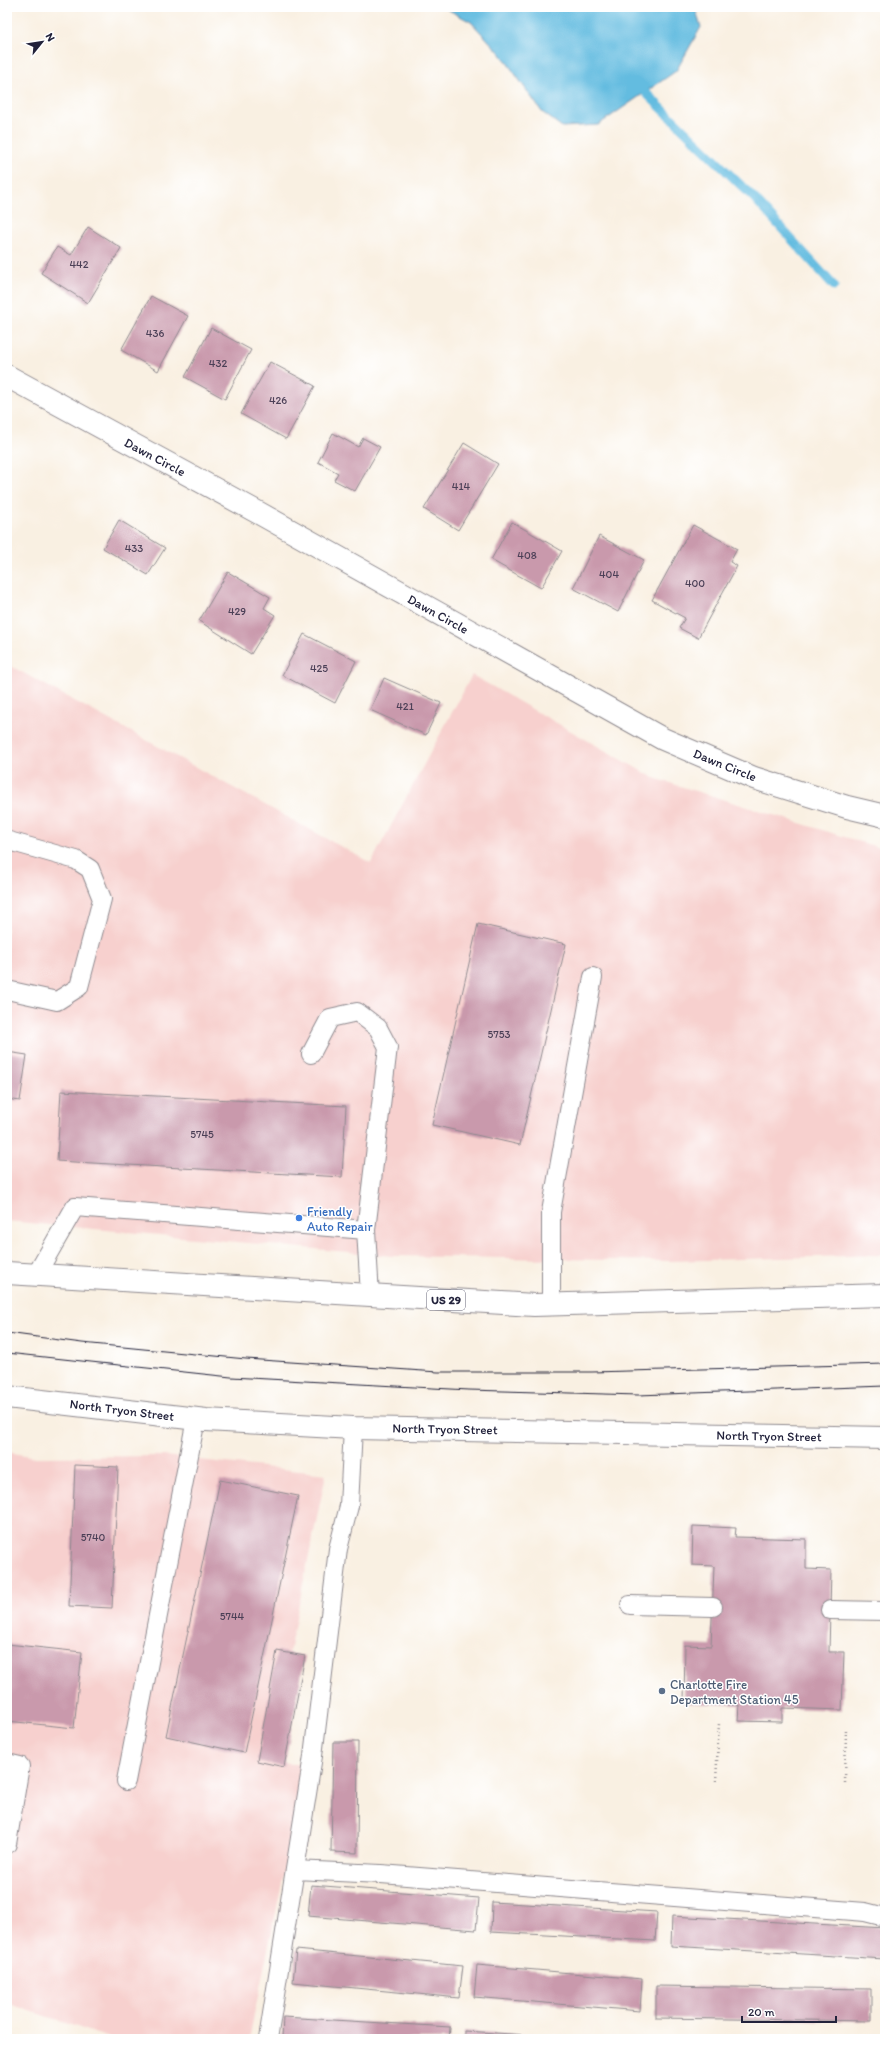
<svg xmlns="http://www.w3.org/2000/svg" width="892" height="2046" font-family="Itim,sans-serif">
<rect width="100%" height="100%" fill="#fff"/>
<filter id="ink" filterUnits="userSpaceOnUse"><feTurbulence type="fractalNoise" baseFrequency=".025" numOctaves="2"/><feDisplacementMap in="SourceGraphic" scale="8" xChannelSelector="R" yChannelSelector="G"/><feConvolveMatrix kernelMatrix="1 2 1 2 8 2 1 2 1" color-interpolation-filters="sRGB"/></filter>
<filter id="wash" filterUnits="userSpaceOnUse"><feTurbulence type="fractalNoise" baseFrequency=".012" numOctaves="4" result="noise"/><feDisplacementMap in="SourceGraphic" scale="16" xChannelSelector="R" yChannelSelector="G"/><feGaussianBlur stdDeviation="0.9" result="paint"/><feColorMatrix in="noise" values="0 0 0 0 0 0 0 0 0 0 0 0 0 0 0 0 0 1.4 0 .05"/><feComposite in="paint" operator="in"/></filter>
<g filter="url(#wash)">
<rect width="100%" height="100%" fill="#f9f0e2"/>
<path fill="#f7d0ce" d="M7,664L371,863L472,675L654,778L877,847L885,848V1255L670,1261L392,1256L7,1221Z
M7,1452L36,1457L164,1456L326,1474L266,1762L307,1765L249,2039H112L7,2003Z"/>
<path fill="#63bce0" stroke="#426f8e" d="M443,7H695L701,27L676,71L598,125L562,127L542,112L501,54L471,22Z"/>
<g fill="none" stroke-linecap="round" stroke-linejoin="round">
<path stroke="#63bce0" stroke-width="9" d="M646,93L754,198L834,286"/>
</g>
<g id="blocks">
<path fill="#c999ac" d="M88,227L121,248L88,303L41,273L57,247L71,255Z
M151,296L188,316L158,371L121,350Z
M211,328L251,350L225,399L185,377Z
M270,362L315,386L286,439L241,414Z
M333,433L358,447L363,438L380,447L355,491L334,480L338,473L318,462Z
M464,443L498,464L458,530L424,509Z
M119,520L165,548L148,575L103,548Z
M512,522L562,551L541,588L491,560Z
M693,525L737,549L730,562L737,566L698,638L679,628L685,618L652,600Z
M599,536L644,560L618,612L573,588Z
M228,572L270,597L264,608L275,615L251,654L199,621Z
M304,634L356,661L335,703L282,675Z
M384,678L441,703L426,735L370,710Z
M478,924L566,944L520,1145L432,1125Z
M7,1052L27,1055L20,1101L7,1099Z
M61,1091L346,1106L342,1177L57,1161Z
M75,1465L118,1467L112,1608L69,1606Z
M220,1480L298,1496L244,1753L166,1736Z
M693,1526L736,1528L735,1537L806,1539V1569L831,1570L829,1652H844L842,1710L782,1708V1722L738,1721L739,1705L684,1703L685,1645L711,1646L714,1566L692,1565Z
M7,1644L82,1652L74,1728L7,1721Z
M277,1651L305,1656L284,1767L257,1761Z
M333,1742H358L357,1853L331,1852Z
M311,1885L479,1898L476,1930L308,1916Z
M492,1902L657,1912L655,1941L491,1932Z
M672,1916L885,1928V1959L671,1946Z
M296,1950L463,1966L459,1998L293,1982Z
M477,1965L642,1979L640,2011L474,1997Z
M656,1986L871,1989V2021L656,2018Z
M283,2017L450,2027L449,2039H282Z
M464,2031L575,2038V2039H464Z"/>
</g>
</g>
<g filter="url(#ink)">
<use href="#blocks" fill-opacity="0" stroke="#8e898e" stroke-width="1"/>
<g fill="none" stroke-linecap="round" stroke-linejoin="round">
<g stroke="#8e898e" stroke-width="20">
<path id="service" d="M7,843L9,841L76,860L90,869L102,899L79,987L57,1001L7,990
M311,1054L330,1018L357,1012L378,1028L388,1047L366,1230
M36,1275L75,1207L366,1230L370,1295
M551,1304V1212L593,977
M630,1605L713,1607
M830,1610L885,1611
M7,1763L20,1766L7,1844
M126,1781L196,1419
M295,1870L381,1874L865,1912L885,1917
M268,2039L313,1756L338,1549L349,1506L353,1428"/>
</g>
<g stroke="#8e898e" stroke-width="24">
<path id="minor" d="M7,376L259,513L663,739L754,778L847,807L885,816"/>
</g>
<g stroke="#8e898e" stroke-width="24">
<path id="primary" d="M7,1273L534,1305L885,1295
M7,1397L206,1420L353,1428L885,1438"/>
</g>
<path stroke="#8e898e" stroke-width="2.5" stroke-dasharray="1 3" stroke-linecap="butt" d="M716,1781L719,1723
M845,1783L846,1727"/>
<use href="#service" stroke="#fff" stroke-width="18"/>
<use href="#minor" stroke="#fff" stroke-width="22"/>
<use href="#primary" stroke="#fff" stroke-width="22"/>
<path stroke="#22223b" stroke-width="1" d="M7,1333L82,1343L246,1359L438,1372H592L885,1364
M7,1353L231,1377L469,1390L638,1395L885,1386"/>
</g>
</g>
<circle fill="#3f7fe0" stroke="#fff" stroke-width="1.5" cx="299" cy="1218" r="4"/>
<circle fill="#5c6f8a" stroke="#fff" stroke-width="1.5" cx="662" cy="1691" r="4"/>
<g text-anchor="middle" dominant-baseline="central" stroke-width="3" stroke-linejoin="round" paint-order="stroke">
<g font-size="11" fill="#4c4057">
<text x="79" y="264">442</text>
<text x="155" y="333">436</text>
<text x="218" y="363">432</text>
<text x="278" y="400">426</text>
<text x="461" y="486">414</text>
<text x="134" y="548">433</text>
<text x="527" y="555">408</text>
<text x="609" y="574">404</text>
<text x="695" y="583">400</text>
<text x="237" y="611">429</text>
<text x="319" y="668">425</text>
<text x="405" y="706">421</text>
<text x="499" y="1034">5753</text>
<text x="202" y="1134">5745</text>
<text x="93" y="1537">5740</text>
<text x="232" y="1616">5744</text>
</g>
<rect fill="#fff" stroke="#646476" stroke-width="1" x="427" y="1290" width="38" height="20" rx="3"/>
<g font-size="12" font-weight="bold" fill="#22223b">
<text x="446" y="1300">US 29</text>
</g>
<g font-size="13" fill="#22223b" stroke="#fff">
<text transform="translate(155 457) rotate(28)">Dawn Circle</text>
<text transform="translate(438 614) rotate(29)">Dawn Circle</text>
<text transform="translate(725 765) rotate(22)">Dawn Circle</text>
<text transform="translate(122 1410) rotate(7)">North Tryon Street</text>
<text transform="translate(445 1429) rotate(1)">North Tryon Street</text>
<text transform="translate(769 1436) rotate(1)">North Tryon Street</text>
</g>
<g font-size="13" fill="#366cbe" stroke="#fff" text-anchor="start">
<text x="307" y="1211">Friendly<tspan x="307" dy="15">Auto Repair</tspan></text>
</g>
<g font-size="13" fill="#4e5e75" stroke="#fff" text-anchor="start">
<text x="670" y="1684">Charlotte Fire<tspan x="670" dy="15">Department Station 45</tspan></text>
</g>
</g>
<rect width="892" height="2046" fill="none" stroke="#fff" stroke-width="24"/>
<g transform="translate(42 42) rotate(60)" stroke="#ffffff" stroke-width="3" paint-order="stroke">
<path d="M0-3L7 15L0 10L-7 15Z" fill="#22223b"/>
<text y="-6" font-size="11" font-weight="bold" text-anchor="middle" fill="#22223b">N</text>
</g>
<path d="M742 2016v6h94v-6" fill="none" stroke="#22223b" stroke-width="2"/>
<text x="748" y="2016" font-size="12" fill="#22223b" stroke="#ffffff" stroke-width="3" paint-order="stroke">20 m</text>
</svg>
